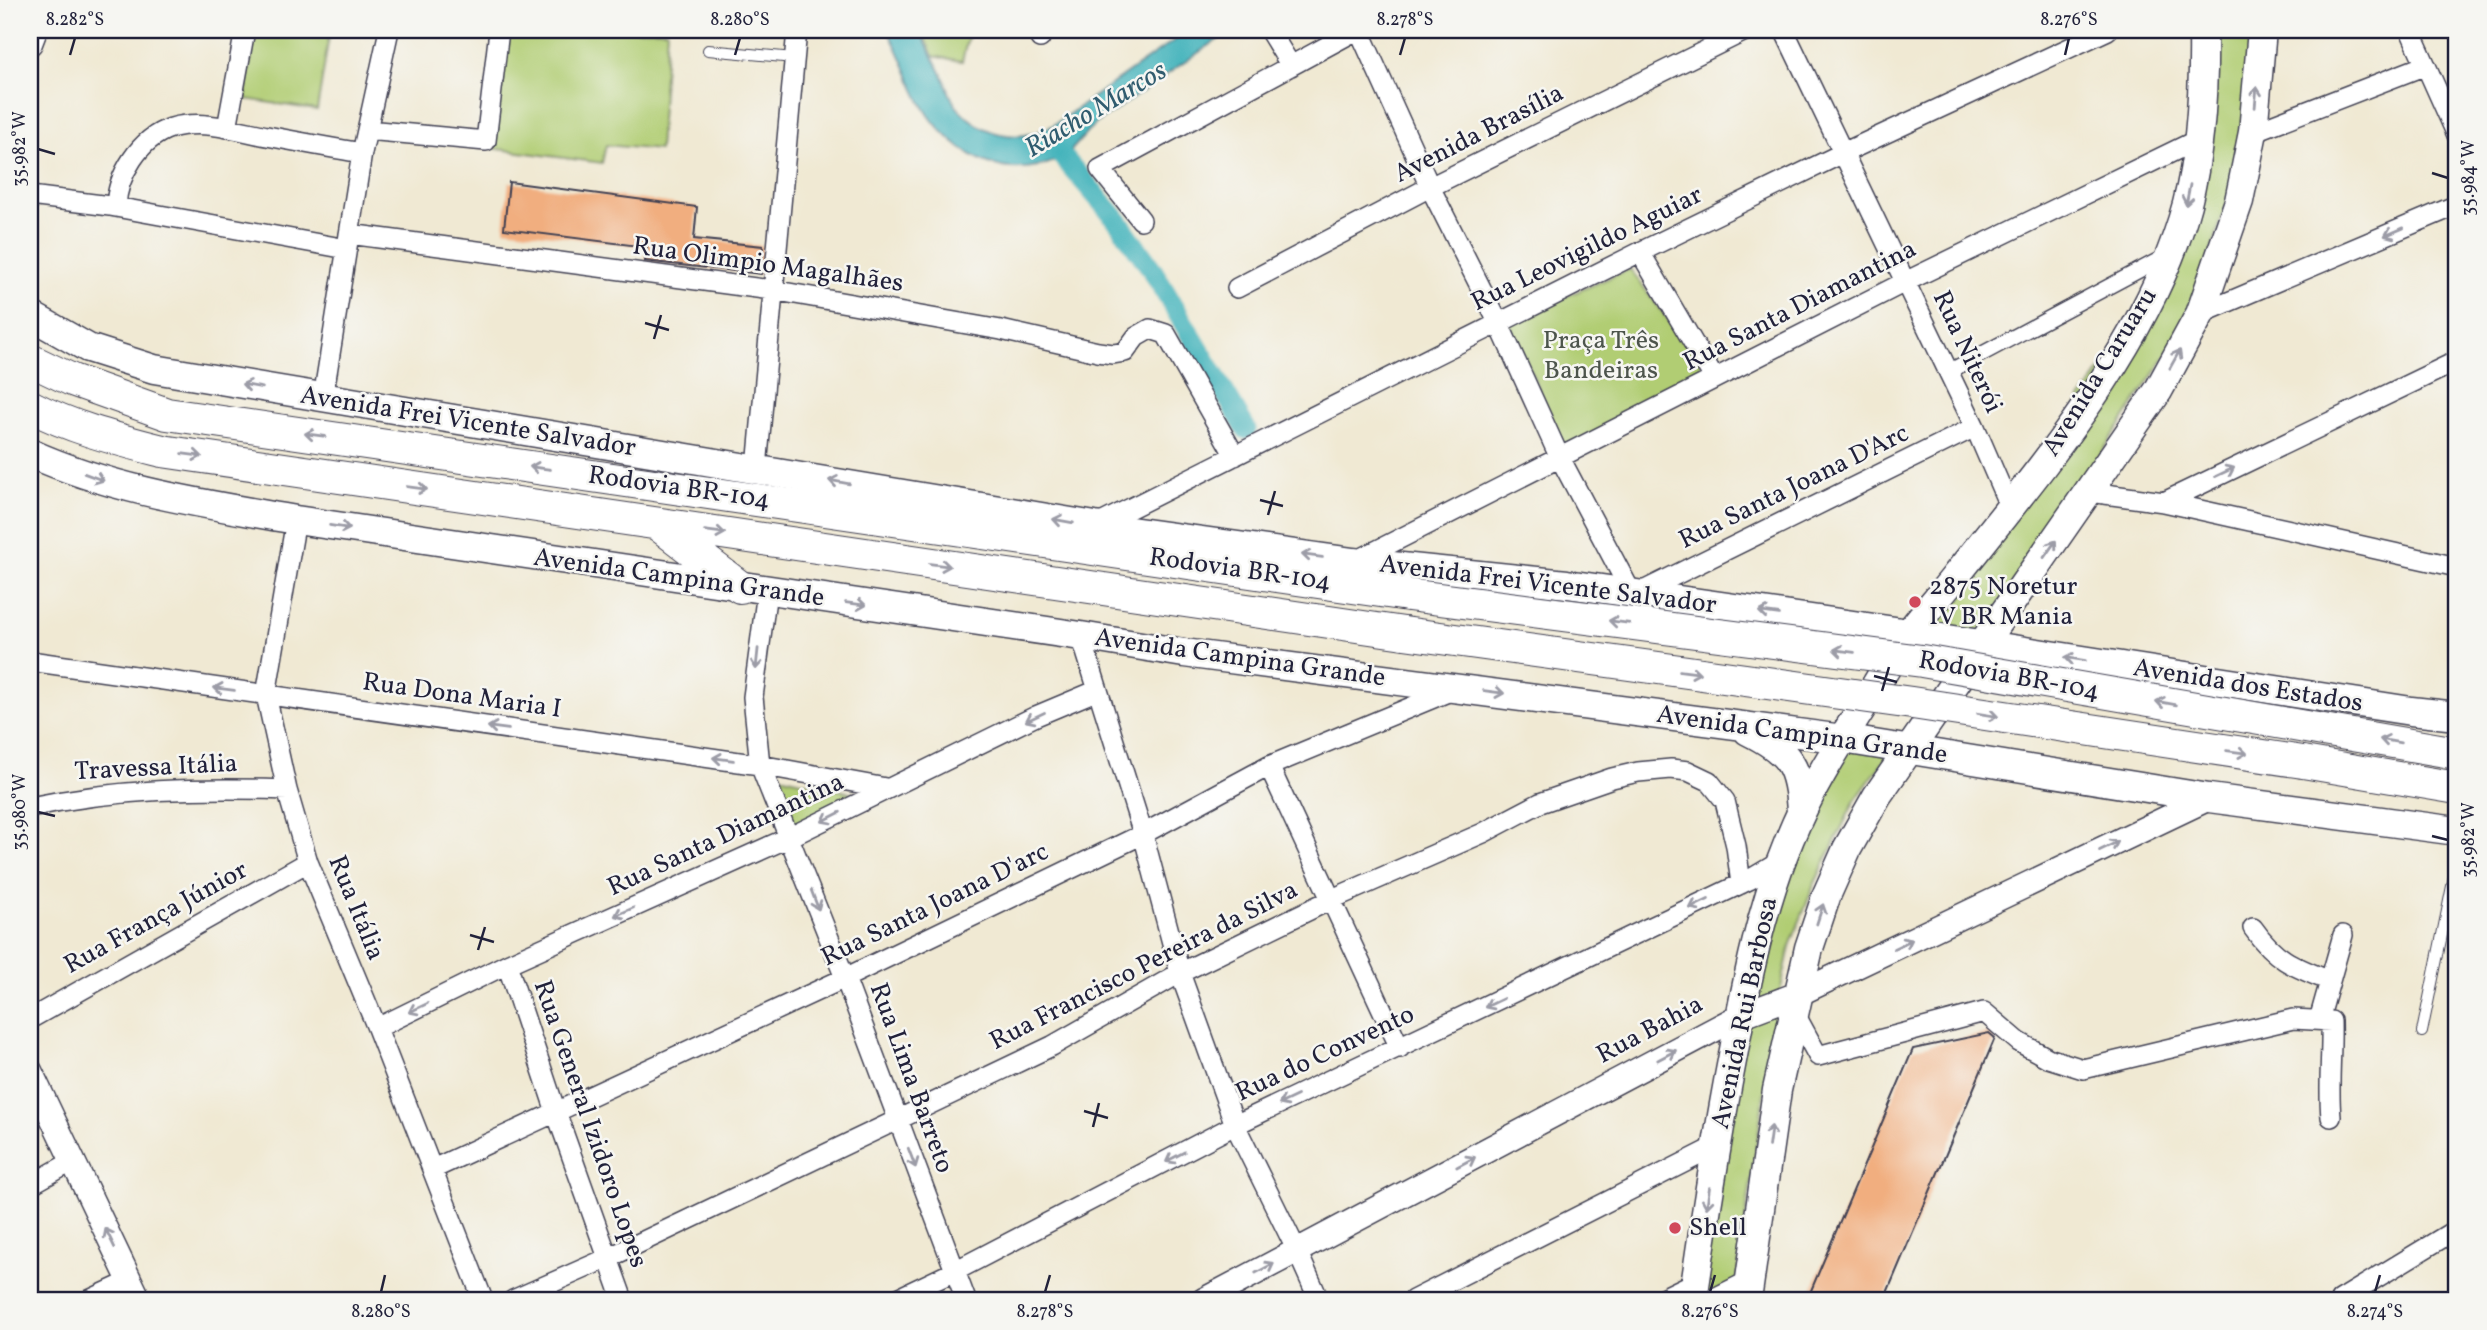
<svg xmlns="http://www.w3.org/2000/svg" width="2487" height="1330" font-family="Vollkorn,serif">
<rect width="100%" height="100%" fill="#f6f6f2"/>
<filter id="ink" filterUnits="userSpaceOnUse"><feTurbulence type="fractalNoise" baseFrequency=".0143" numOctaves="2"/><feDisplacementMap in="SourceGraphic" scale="14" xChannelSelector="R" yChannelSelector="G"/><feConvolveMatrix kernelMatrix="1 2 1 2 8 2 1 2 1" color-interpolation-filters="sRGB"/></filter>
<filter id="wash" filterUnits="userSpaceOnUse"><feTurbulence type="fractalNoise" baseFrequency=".00686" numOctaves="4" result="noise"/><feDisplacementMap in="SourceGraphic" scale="28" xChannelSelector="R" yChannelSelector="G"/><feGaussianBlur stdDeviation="1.57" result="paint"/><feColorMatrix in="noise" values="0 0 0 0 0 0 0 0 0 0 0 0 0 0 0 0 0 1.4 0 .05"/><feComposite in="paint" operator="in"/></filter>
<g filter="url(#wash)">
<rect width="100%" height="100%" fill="#f0e9d3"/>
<path fill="#b1cd73" stroke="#6a7857" stroke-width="2" d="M255,30H330L317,110L245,99Z
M505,30H667L659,150L606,145L602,163L490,148Z
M921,30H958V34L968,37L962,61L933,56Z
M2207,30H2256L2249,130L2190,320L1978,639L1921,630L2162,282Z
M1630,269L1708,373L1568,454L1508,321Z
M1843,744L1891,751L1854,802L1814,885L1790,946L1779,997L1746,1008L1768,910Z
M772,774L864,796L793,828Z
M1777,1008L1736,1282L1698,1299L1742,1020Z"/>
<path fill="#44b4bc" stroke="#336b7c" stroke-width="2" d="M887,30H919C927,46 936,62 944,79C948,88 951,101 958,108C983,136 1019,144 1052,126L1189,30H1233C1188,58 1145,91 1101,120C1087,129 1079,144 1067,154C1058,161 1049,164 1038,166C999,175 965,157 939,128C913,100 907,61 887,30Z"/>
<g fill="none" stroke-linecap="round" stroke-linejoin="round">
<path stroke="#44b4bc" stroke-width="21" d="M1050,142L1117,220L1151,268L1246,429"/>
</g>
<g id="blocks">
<path fill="#f1ae7f" d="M509,182L697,207L694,239L763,246L761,274L645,261L647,247L504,229Z
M1989,1033L1995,1038L1884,1300H1807L1913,1049Z"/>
</g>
</g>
<g filter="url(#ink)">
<use href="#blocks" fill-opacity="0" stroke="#414052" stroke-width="2"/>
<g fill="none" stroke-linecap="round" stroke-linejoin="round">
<g stroke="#414052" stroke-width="12">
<path id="service" d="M708,50L794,58
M2422,1032L2457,862"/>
</g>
<g stroke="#414052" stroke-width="17">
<path id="pedestrian" d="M1948,372L2166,256"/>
</g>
<g stroke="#414052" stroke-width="22">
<path id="minor" d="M1269,30L1291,66
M1359,30L1430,187L1498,322L1559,456L1632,594
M1784,30L1975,427L2010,508
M2410,30L2457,135
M1040,38L1042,30
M227,128L245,30
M367,130L486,141L498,39
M2253,132L2426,65
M30,196L110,206L347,249
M116,207C117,175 140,138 171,128C202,119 237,130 267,136C299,142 331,148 362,153
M1141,220L1100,169L1357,30
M349,234L772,290L1001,330L1098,352L1113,354L1125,352L1136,337L1150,329L1166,334L1235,456
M1640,252L1714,378
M1237,288L1430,187L1747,30
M2200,314L2457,205
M323,398L362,153L389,30
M757,468L797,30
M2090,492L2164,502L2457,567
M2164,502L2457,361
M296,520L266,695L287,790L308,862L377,1028L483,1300
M1095,526L1640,252L1843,153L2108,30
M1354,562L1905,282L2199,139
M767,591L753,697L760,765L845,978L966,1300
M1637,594L1975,427
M1081,636L1143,834L1180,973L1235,1125L1297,1251L1319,1300
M30,661L760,765L886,788
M1269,766L1400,1048
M30,807C115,789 200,787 287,790
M2253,928C2276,961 2295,967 2330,981
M507,964L556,1112L623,1300
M1794,1012L1818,1056L1984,1012L2019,1042L2048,1058L2083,1069L2293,1019L2331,1021C2332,1053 2328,1085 2331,1117
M30,1019L308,862
M2319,1020L2343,935
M377,1028L507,964L790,837L1036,716L1098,690
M433,1169L845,978L1143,834L1269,766L1455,689
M30,1185L73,1161
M89,1300L130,1281
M513,1300L608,1258L1052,1046L1180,973L1332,899L1483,833L1540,803L1612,778L1638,772L1671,769L1688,771L1709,781L1725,801L1736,846L1741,884
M894,1300L955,1271L1235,1125L1749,880L1781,861
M1413,1300L1715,1147
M2340,1300L2457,1229"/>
</g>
<g stroke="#414052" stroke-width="27">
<path id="tertiary" d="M30,43L35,30
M30,1071L139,1300
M1204,1300L1740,1016L1798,994L2209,798
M1664,1300L1695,1285
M1716,1300L1750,1283"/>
</g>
<g stroke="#414052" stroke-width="31">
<path id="secondary" d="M30,315L88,348L154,369L1095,526L1353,562L1567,584L1909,633L2411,711L2457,716
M30,453C114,491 206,504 296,520L1081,636L1184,653L1843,739L2209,798L2457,831
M1748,731C1790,752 1799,766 1801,813
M1693,1300C1705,1216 1718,1133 1734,1050C1750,962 1768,876 1810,795C1827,762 1848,730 1868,698C1881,677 1894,653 1909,633C1923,614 1939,597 1954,578C2041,468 2150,342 2187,204C2201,149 2204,87 2203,30
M1747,1300L1777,1090L1809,948L1827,894L1847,849L1877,796L2158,391L2200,314L2239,201L2253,132L2262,30"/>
</g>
<g stroke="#414052" stroke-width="34">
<path id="trunk" d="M30,360L72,380L167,414L1408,595
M30,406C72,428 116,439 162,451L1404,633
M660,526L740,587
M2303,762L2457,788"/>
</g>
<use href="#service" stroke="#fff" stroke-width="10"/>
<use href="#pedestrian" stroke="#fff" stroke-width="14"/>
<use href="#minor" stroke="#fff" stroke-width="19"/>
<use href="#tertiary" stroke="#fff" stroke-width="24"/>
<use href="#secondary" stroke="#fff" stroke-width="28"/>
<use href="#trunk" stroke="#fff" stroke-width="32"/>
<g stroke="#414052" stroke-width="34" stroke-linecap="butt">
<path id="trunk-bridge" d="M1408,595L1922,661L2457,753
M1404,633L1912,703L2303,762"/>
</g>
<use href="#trunk-bridge" stroke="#fff" stroke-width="32"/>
</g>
<defs><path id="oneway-shaft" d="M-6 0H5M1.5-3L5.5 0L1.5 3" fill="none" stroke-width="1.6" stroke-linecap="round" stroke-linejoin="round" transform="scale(1.75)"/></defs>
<g stroke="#9c9ca7">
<use href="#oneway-shaft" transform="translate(2256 97) rotate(-85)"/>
<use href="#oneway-shaft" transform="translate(2188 195) rotate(101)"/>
<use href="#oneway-shaft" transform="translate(2394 232) rotate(157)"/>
<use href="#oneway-shaft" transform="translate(2175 359) rotate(-61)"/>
<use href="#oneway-shaft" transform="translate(252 386) rotate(-170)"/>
<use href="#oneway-shaft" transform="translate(315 435) rotate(-172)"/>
<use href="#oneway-shaft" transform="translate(192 455) rotate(8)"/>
<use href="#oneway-shaft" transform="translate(540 468) rotate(-172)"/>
<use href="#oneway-shaft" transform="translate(2225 472) rotate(-26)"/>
<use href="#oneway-shaft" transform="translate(94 477) rotate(20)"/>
<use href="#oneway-shaft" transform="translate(839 482) rotate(-170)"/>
<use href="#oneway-shaft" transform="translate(417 488) rotate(8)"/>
<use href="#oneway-shaft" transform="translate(1063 521) rotate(-170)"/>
<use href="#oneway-shaft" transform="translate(340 527) rotate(9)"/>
<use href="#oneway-shaft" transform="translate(715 532) rotate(8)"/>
<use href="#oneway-shaft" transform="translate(2050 549) rotate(-55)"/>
<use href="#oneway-shaft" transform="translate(1312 556) rotate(-172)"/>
<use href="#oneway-shaft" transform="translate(940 565) rotate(8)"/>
<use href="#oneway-shaft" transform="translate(856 604) rotate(8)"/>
<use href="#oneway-shaft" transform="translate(1769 613) rotate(-172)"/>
<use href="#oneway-shaft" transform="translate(1619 622) rotate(-173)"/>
<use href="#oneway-shaft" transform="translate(1844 651) rotate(-173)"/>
<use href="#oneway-shaft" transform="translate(757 659) rotate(96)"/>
<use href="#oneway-shaft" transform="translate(2075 659) rotate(-171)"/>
<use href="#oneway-shaft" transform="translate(1690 672) rotate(8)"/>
<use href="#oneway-shaft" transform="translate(224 689) rotate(-172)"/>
<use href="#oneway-shaft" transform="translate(1494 692) rotate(8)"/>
<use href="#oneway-shaft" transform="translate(2166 703) rotate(-170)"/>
<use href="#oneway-shaft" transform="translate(1988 715) rotate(9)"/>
<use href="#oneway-shaft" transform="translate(1035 717) rotate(155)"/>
<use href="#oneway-shaft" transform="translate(498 728) rotate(-172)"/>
<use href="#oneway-shaft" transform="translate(2390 741) rotate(-170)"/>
<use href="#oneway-shaft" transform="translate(2237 752) rotate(8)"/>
<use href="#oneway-shaft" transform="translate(723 759) rotate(-172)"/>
<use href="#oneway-shaft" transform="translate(831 817) rotate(153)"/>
<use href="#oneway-shaft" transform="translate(2109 846) rotate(-26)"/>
<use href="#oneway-shaft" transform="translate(815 900) rotate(69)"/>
<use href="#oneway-shaft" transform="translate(1699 904) rotate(154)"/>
<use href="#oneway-shaft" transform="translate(624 912) rotate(156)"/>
<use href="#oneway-shaft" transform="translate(1820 914) rotate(-72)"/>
<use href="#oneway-shaft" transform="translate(1903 944) rotate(-26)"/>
<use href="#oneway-shaft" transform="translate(1494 1003) rotate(154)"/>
<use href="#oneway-shaft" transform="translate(418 1008) rotate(154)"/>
<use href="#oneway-shaft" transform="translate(1667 1055) rotate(-28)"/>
<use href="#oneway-shaft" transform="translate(1288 1100) rotate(155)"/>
<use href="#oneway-shaft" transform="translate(1770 1136) rotate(-82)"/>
<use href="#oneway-shaft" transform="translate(1175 1157) rotate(152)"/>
<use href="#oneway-shaft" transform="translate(912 1158) rotate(69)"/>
<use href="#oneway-shaft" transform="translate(1466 1162) rotate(-28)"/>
<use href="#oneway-shaft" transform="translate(1708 1198) rotate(98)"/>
<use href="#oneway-shaft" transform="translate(110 1238) rotate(-116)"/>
<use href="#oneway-shaft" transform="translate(1265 1268) rotate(-28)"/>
</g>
</g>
<path fill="none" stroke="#22223b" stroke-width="2.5" d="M70,55L75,38M735,55L740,38M1400,55L1405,38M2065,55L2069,38M38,149L55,154M2432,173L2448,178M645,323L669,330M654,339L661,315M1260,500L1283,506M1268,515L1275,491M1874,676L1897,682M1882,691L1889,667M38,812L55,816M2432,836L2448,840M470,935L494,942M478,950L485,927M1084,1111L1108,1118M1093,1127L1099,1103M381,1292L385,1275M1045,1292L1050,1275M1710,1292L1715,1275M2375,1292L2380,1275"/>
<g fill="#d1495b" stroke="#f6f6f2" stroke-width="2.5">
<circle cx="1915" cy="602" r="7"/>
<circle cx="1675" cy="1228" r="7"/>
</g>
<g text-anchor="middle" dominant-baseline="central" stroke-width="5" stroke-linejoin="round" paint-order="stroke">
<g font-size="26" fill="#22223b" stroke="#f6f6f2">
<text transform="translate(1479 134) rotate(-27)">Avenida Brasília</text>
<text transform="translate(1587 249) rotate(-26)">Rua Leovigildo Aguiar</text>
<text transform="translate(768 265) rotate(8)">Rua Olimpio Magalhães</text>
<text transform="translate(1800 306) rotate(-27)">Rua Santa Diamantina</text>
<text transform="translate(1967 352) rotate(65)">Rua Niterói</text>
<text transform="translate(2100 372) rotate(-58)">Avenida Caruaru</text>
<text transform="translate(468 422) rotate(9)">Avenida Frei Vicente Salvador</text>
<text transform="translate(1794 487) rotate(-26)">Rua Santa Joana D'Arc</text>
<text transform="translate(679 488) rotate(8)">Rodovia BR-104</text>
<text transform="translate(1240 570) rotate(8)">Rodovia BR-104</text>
<text transform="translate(679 578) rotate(8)">Avenida Campina Grande</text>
<text transform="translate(1548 585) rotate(7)">Avenida Frei Vicente Salvador</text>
<text transform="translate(1240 658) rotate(8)">Avenida Campina Grande</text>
<text transform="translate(2009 676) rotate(10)">Rodovia BR-104</text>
<text transform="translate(2248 686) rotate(9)">Avenida dos Estados</text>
<text transform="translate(462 696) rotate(8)">Rua Dona Maria I</text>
<text transform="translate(1802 735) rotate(8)">Avenida Campina Grande</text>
<text transform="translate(156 768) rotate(-3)">Travessa Itália</text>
<text transform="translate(726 835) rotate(-25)">Rua Santa Diamantina</text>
<text transform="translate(935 905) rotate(-26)">Rua Santa Joana D'arc</text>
<text transform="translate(356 908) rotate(68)">Rua Itália</text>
<text transform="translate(156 918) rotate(-29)">Rua França Júnior</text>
<text transform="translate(1144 966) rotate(-27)">Rua Francisco Pereira da Silva</text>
<text transform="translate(1745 1013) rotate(-78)">Avenida Rui Barbosa</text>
<text transform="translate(1650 1030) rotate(-28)">Rua Bahia</text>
<text transform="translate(1325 1054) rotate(-25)">Rua do Convento</text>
<text transform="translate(911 1078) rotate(70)">Rua Lima Barreto</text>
<text transform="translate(590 1124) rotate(71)">Rua General Izidoro Lopes</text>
</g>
<g font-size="26" fill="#4d554c" stroke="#f6f6f2">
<text x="1601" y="341">Praça Três<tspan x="1601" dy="30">Bandeiras</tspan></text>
</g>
<g font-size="26" fill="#22223b" stroke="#f6f6f2" text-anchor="start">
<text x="1929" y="587">2875 Noretur<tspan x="1929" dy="30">IV BR Mania</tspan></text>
<text x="1689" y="1228">Shell</text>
</g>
<g font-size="28" font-style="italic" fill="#305c6f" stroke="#f6f6f2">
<text transform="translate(1096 110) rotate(-31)">Riacho Marcos</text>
</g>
</g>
<rect width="2487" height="1330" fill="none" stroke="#f6f6f2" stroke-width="77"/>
<rect x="38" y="38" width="2410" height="1254" fill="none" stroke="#22223b" stroke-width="2.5"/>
<g font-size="18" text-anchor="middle" fill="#22223b">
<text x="75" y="25">8.282°S</text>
<text x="740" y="25">8.280°S</text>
<text x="1405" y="25">8.278°S</text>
<text x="2069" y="25">8.276°S</text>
<text transform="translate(19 149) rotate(-90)" y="6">35.982°W</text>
<text transform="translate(2468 178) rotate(-90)" y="6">35.984°W</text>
<text transform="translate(19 812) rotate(-90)" y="6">35.980°W</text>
<text transform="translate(2468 840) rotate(-90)" y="6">35.982°W</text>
<text x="381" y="1317">8.280°S</text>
<text x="1045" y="1317">8.278°S</text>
<text x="1710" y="1317">8.276°S</text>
<text x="2375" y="1317">8.274°S</text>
</g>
</svg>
